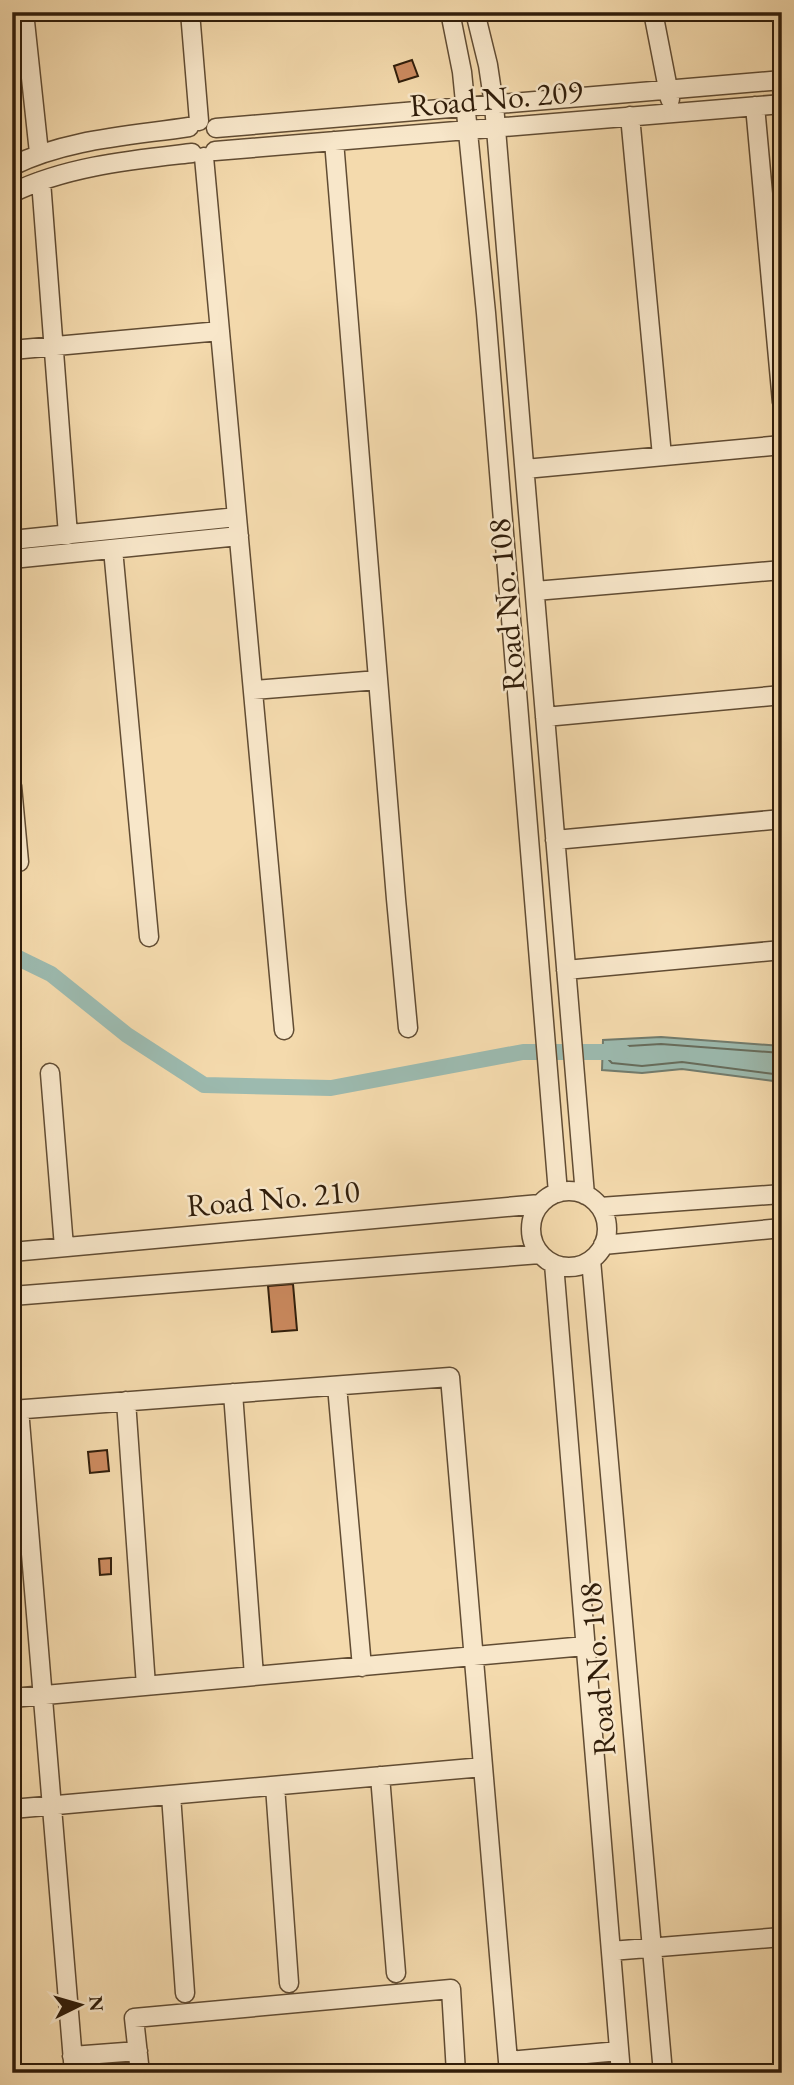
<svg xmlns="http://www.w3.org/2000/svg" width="794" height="2085" font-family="'EB Garamond',serif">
<rect width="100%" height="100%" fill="#f4daad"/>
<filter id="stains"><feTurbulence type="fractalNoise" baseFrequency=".00286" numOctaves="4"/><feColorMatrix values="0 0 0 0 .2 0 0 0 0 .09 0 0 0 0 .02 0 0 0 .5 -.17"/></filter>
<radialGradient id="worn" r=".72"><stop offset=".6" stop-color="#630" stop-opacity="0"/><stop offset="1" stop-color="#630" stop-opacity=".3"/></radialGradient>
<path fill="#9cbaaf" stroke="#717b6d" stroke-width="2" d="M661,1037L782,1046V1082L682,1069L642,1073L602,1070L603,1040Z"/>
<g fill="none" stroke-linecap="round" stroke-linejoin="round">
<path stroke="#666c5c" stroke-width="2" d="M782,1053L661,1044L612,1047L610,1049L609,1060L612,1063L642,1066L682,1062L782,1075"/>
<path stroke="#9cbaaf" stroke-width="16" d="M12,955L51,974L127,1035L204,1085L331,1088L523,1052H623"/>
</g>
<path fill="#cc8a5f" stroke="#301d0a" stroke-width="2" d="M412,60L418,76L399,82L394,66Z
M293,1284L297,1330L272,1332L268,1286Z
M107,1450L109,1471L90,1473L88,1452Z
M111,1558V1574L100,1575L99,1559Z"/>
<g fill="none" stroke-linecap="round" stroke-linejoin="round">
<g stroke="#614c33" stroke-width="21">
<path id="minor" d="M24,12L39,153
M190,12L199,121
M450,12L462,72L486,313L558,1193
M475,12L488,65L494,105L585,1195
M653,12L670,99
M755,106L782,402
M630,116L662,456
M216,128L782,80
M334,141L396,899L408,1028
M215,151L782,104
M204,157L284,1030
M12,166C67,139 129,136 189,127
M41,181L68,535
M12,193C67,166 132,160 192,153
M12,350L220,331
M525,469L782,445
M12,540L237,517
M113,549L149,937
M12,559L239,536
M535,591L782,570
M253,690L378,680
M545,717L782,695
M12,786L19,862
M555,840L782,819
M566,970L782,950
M50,1073L64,1247
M531 1229a38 38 0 1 1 76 0a38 38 0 1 1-76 0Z
M600,1207L782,1194
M603,1245L782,1228
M12,1252L540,1204
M591,1260L663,2073
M554,1264L621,2073
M12,1296L540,1254
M337,1386L362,1667
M233,1393L254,1676
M126,1401L146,1686
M19,1409L74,2073
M12,1410L450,1377L509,2073
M12,1698L585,1646
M380,1776L396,1973
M275,1786L289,1983
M171,1795L185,1993
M12,1809L483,1767
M611,1951L782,1937
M72,2056L138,2051
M508,2061L619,2051
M140,2073L134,2018L451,1989L456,2073"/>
</g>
<use href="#minor" stroke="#f8e7ca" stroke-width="18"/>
</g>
<g text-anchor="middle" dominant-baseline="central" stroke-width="5" stroke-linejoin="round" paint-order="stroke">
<g font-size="32" fill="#301d0a" stroke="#f8e7ca">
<text transform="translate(496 98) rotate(-5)">Road No. 209</text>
<text transform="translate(506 605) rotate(-95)">Road No. 108</text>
<text transform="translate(273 1198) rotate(-5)">Road No. 210</text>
<text transform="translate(597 1669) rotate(-95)">Road No. 108</text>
</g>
</g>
<rect width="794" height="2085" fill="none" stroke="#f4daad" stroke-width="42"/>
<rect x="14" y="14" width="766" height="2057" fill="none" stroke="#301d0a" stroke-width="3.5"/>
<rect x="21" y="21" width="752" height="2043" fill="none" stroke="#301d0a" stroke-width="2"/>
<g transform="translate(80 2005) rotate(85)" stroke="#f8e7ca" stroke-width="5" paint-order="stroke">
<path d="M0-5L12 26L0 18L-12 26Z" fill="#301d0a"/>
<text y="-10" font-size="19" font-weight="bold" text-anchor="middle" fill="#301d0a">N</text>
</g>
<rect width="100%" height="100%" filter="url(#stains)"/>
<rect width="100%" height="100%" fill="url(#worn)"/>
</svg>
